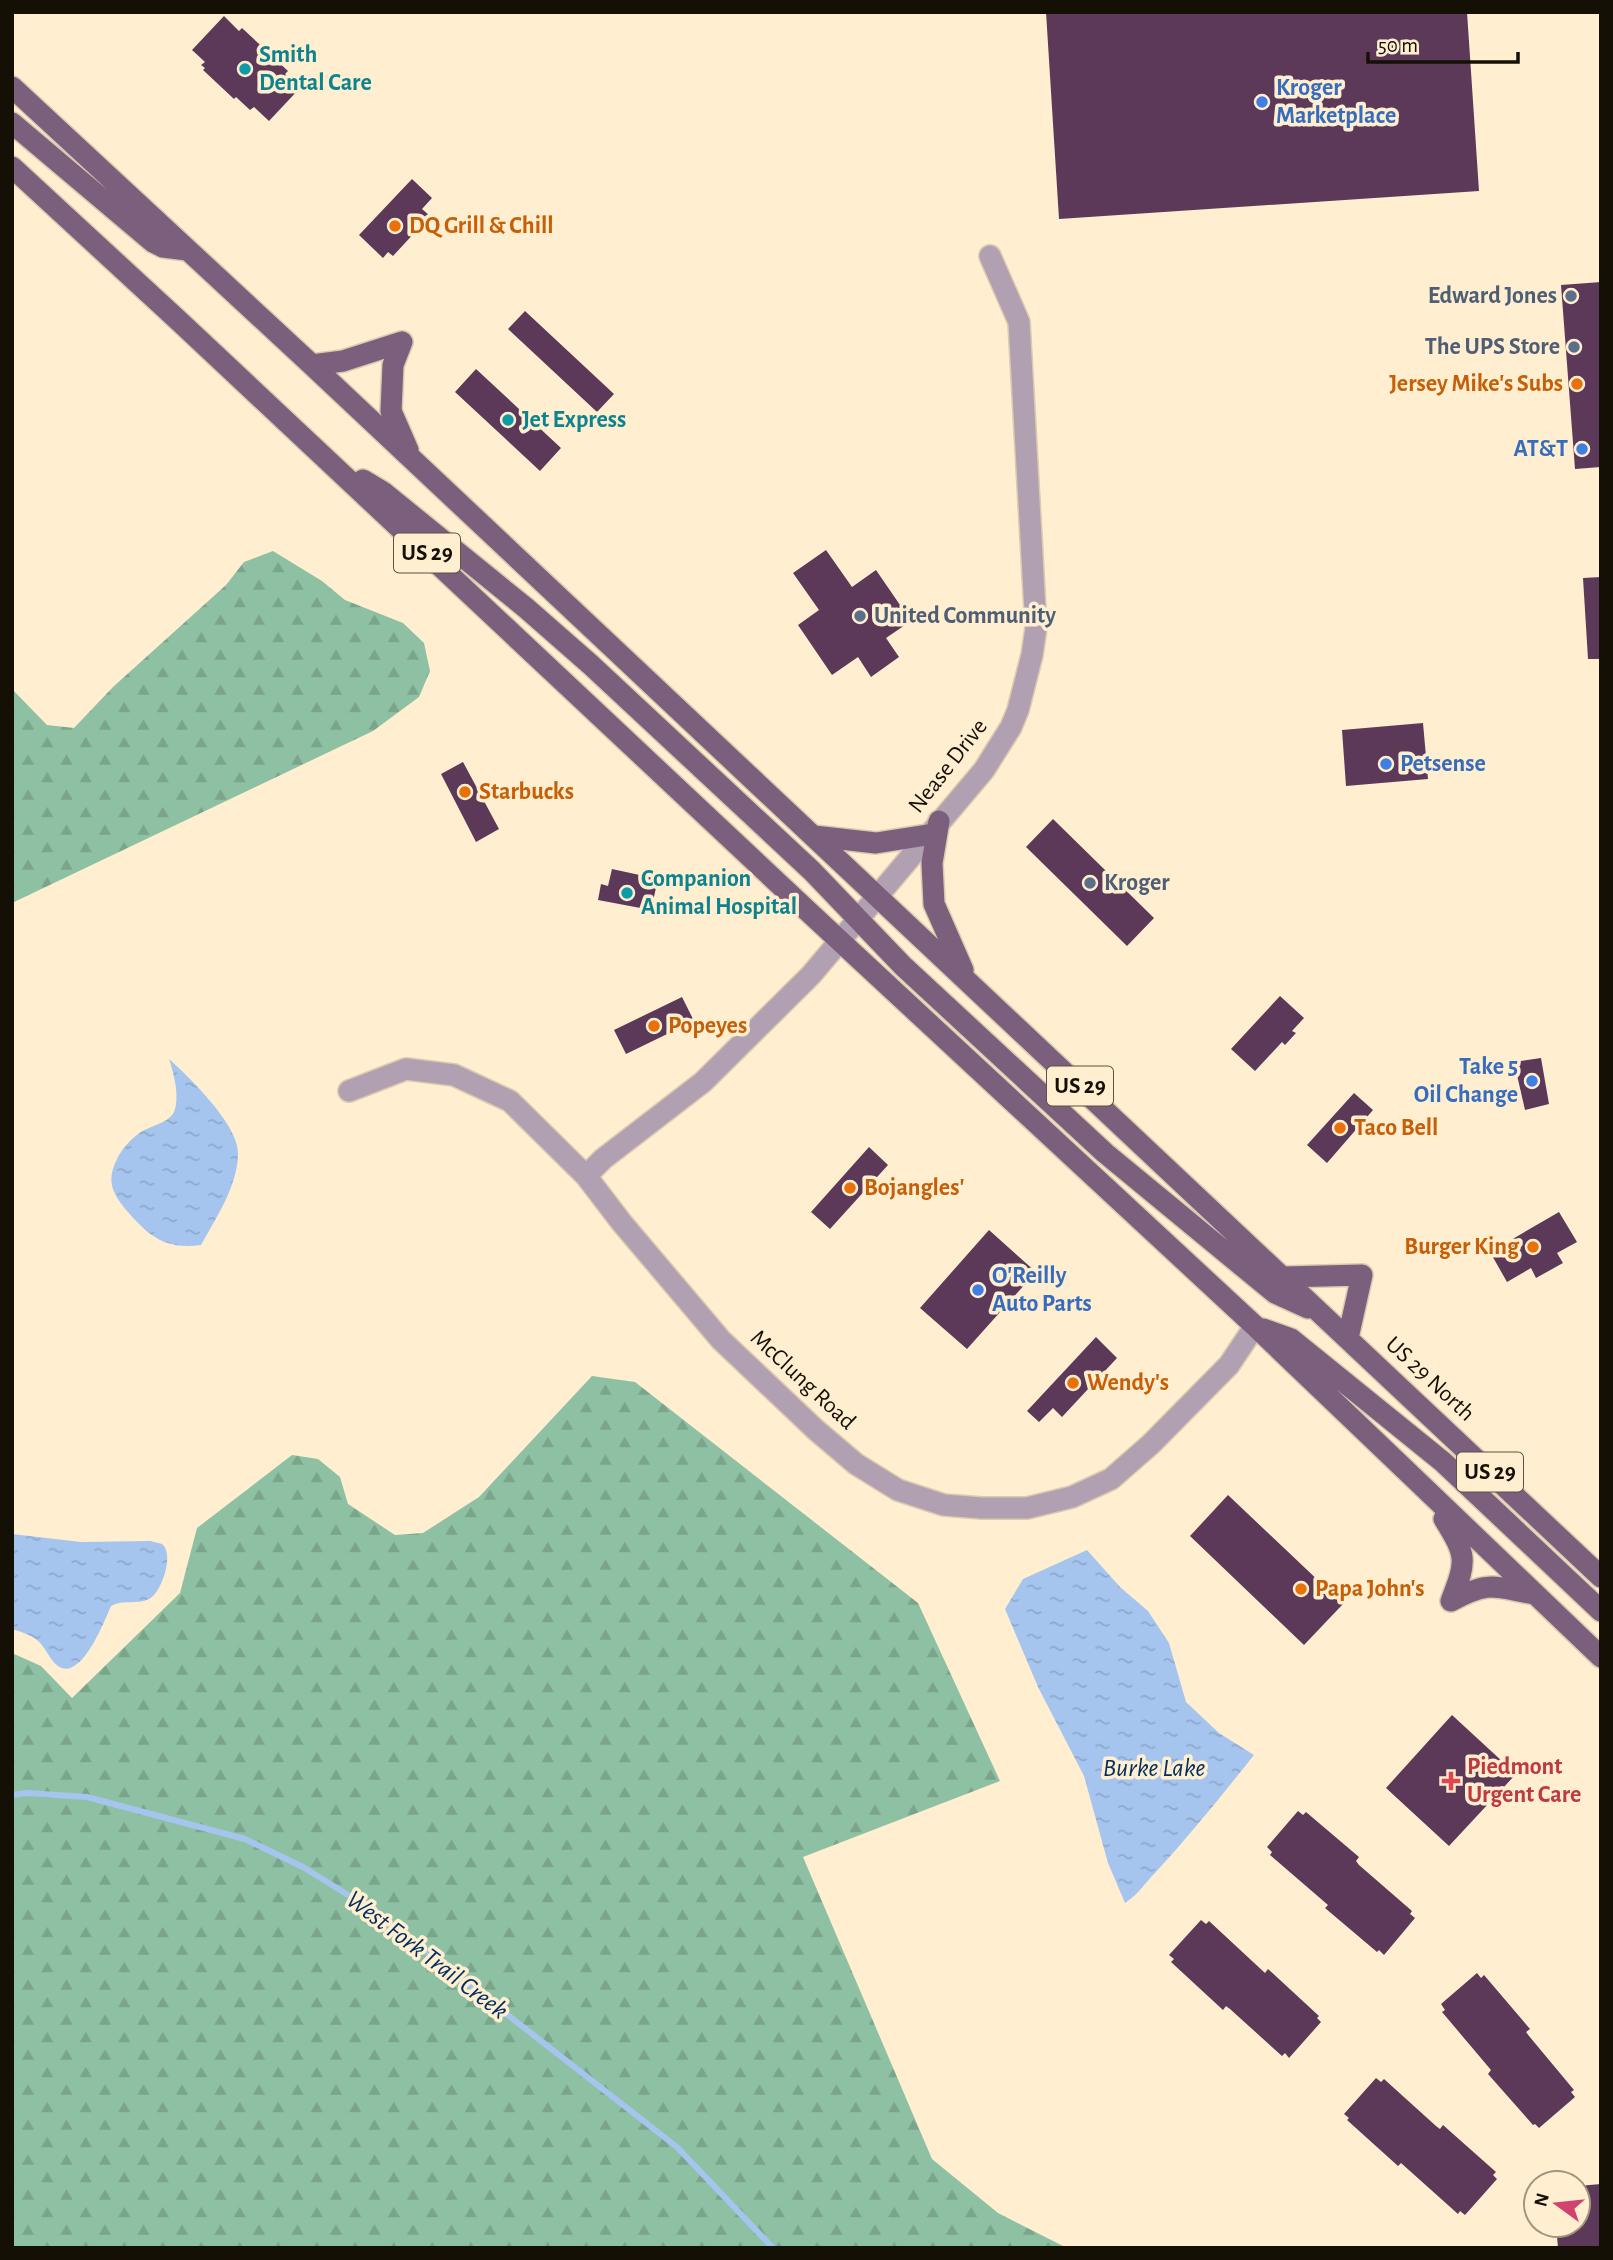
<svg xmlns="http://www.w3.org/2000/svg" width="1613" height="2260" font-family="'Alegreya Sans',sans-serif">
<defs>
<pattern id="forest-firs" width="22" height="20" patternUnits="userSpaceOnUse" patternTransform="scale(1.75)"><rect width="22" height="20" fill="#8ec1a3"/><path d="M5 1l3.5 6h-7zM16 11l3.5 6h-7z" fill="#7aa58b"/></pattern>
<pattern id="water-ripples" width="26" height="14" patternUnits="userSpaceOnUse" patternTransform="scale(1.75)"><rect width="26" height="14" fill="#a5c5ee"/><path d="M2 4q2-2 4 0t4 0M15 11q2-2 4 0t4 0" fill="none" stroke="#8da8cb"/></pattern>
</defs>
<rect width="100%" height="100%" fill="#ffeed0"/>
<path fill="url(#forest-firs)" d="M273,551L322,581L345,600L403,623L424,643L430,671L419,697L373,731L12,903V689L47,725L74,728L113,687L226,585L244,562Z
M592,1376L635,1382L918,1603L1000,1781L803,1857L932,2159L998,2213L1067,2248H12V1653L41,1666L72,1698L180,1593L197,1528L292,1455L318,1459L340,1477L348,1504L395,1535L423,1533L479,1497Z"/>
<path fill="url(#water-ripples)" d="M169,1059C190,1078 240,1126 238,1155C237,1187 216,1218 201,1245C165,1250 149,1236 127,1211C112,1193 106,1181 117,1159C122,1149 129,1141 138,1134C148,1126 168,1124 174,1112C180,1097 174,1074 169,1059Z
M12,1534L81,1542L151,1541C153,1542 160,1543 162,1544C175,1554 161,1594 149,1599C137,1605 123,1599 111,1606C104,1622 81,1682 58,1666C51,1661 47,1651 41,1644C35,1636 22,1632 12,1629Z
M1087,1550L1120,1587L1148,1611L1169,1643L1186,1702L1219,1733L1254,1755C1222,1795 1190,1835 1155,1873C1142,1886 1141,1892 1125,1903L1108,1863L1084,1776L1038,1687L1005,1609L1023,1579Z"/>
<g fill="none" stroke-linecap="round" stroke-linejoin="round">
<path stroke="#a5c5ee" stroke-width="6" d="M12,1795L27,1793L87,1797L245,1839L303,1867L377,1913L677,2147L773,2248"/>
</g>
<path fill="#5c3958" d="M1046,12H1467L1479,191L1059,219Z
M224,16L239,31L242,28L288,71L285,74L300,88L269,121L254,107L250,110L236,97L234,99L203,70L205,68L201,65L205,62L192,50Z
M412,179L432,198L422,209L430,216L393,256L388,252L383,258L359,235Z
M1601,282V467L1575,469L1561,285Z
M525,311L614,394L597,412L508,329Z
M476,369L561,448L540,471L455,392Z
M826,550L852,587L876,570L911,621L886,638L899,657L871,677L858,657L832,675L798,625L819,610L793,573Z
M1601,577V659H1588L1583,578Z
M1423,723L1428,779L1346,786L1342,730Z
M463,762L499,829L476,842L441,774Z
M1053,819L1154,918L1127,946L1026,847Z
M612,869L658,879L651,910L598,900L601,884L608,886Z
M1280,996L1304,1018L1292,1031L1296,1033L1285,1045L1282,1042L1255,1071L1231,1049Z
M682,997L694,1021L626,1054L614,1030Z
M1541,1058L1549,1104L1525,1110L1514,1062Z
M1354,1093L1373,1110L1327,1163L1307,1145Z
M869,1147L888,1165L830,1229L811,1212Z
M1559,1212L1577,1242L1557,1253L1563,1263L1536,1278L1531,1268L1507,1282L1490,1252Z
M989,1230L1036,1272L967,1349L920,1308Z
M1096,1337L1117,1358L1062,1417L1053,1408L1039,1422L1027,1411Z
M1228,1495L1343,1604L1304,1645L1190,1536Z
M1452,1715L1516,1774L1449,1846L1386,1788Z
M1298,1811L1303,1815L1306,1812L1359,1857L1356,1861L1359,1865L1412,1911L1410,1914L1415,1918L1384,1955L1379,1950L1377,1952L1325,1908L1328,1905L1270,1855L1272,1852L1267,1847Z
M1201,1920L1206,1924L1209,1921L1265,1973L1268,1969L1319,2016L1317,2018L1321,2022L1289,2058L1285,2053L1282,2056L1230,2009L1226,2006L1223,2010L1171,1962L1174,1959L1169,1955Z
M1477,1973L1481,1978L1484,1975L1530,2029L1526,2032L1529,2036L1574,2090L1571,2092L1575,2097L1539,2128L1535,2124L1533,2125L1488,2074L1491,2070L1442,2012L1445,2010L1441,2004Z
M1376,2078L1381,2082L1384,2079L1436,2126L1440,2129L1443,2125L1496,2172L1493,2175L1497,2179L1465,2215L1460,2211L1458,2214L1401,2163L1398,2166L1347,2120L1349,2118L1344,2114Z
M1601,2184V2248H1558L1556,2225H1578V2186Z"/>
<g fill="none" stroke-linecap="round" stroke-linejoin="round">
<g stroke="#dacab0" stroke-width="24">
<path id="minor" d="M349,1091L406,1069L454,1075L510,1101L586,1176L622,1223L721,1340L816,1430L856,1464L898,1490L944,1505L982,1508H1027L1072,1497L1111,1479L1151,1444L1229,1365L1255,1326
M586,1176L603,1159L703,1082L811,975L984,770L1011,727L1018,710L1032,655L1036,628L1019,322L990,256"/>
</g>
<g stroke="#dacab0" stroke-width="24">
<path id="major" d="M12,87L312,365L1601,1577
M12,123L153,242L163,247L187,250
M12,167L179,321L812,915L1255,1326L1601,1657
M402,342L393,365L391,411L408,450
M312,365L343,361L402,342
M363,480L383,492L526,608L591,665L812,871L903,966L1105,1153L1275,1293L1308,1308
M939,821L932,863L934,904L963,970
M814,836L876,843L927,835
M1284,1277L1362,1275L1348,1338
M1263,1329L1291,1339L1443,1462L1601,1611
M1444,1519C1467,1556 1467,1560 1451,1601
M1451,1601C1490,1580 1494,1587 1534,1594"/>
</g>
<use href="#minor" stroke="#b0a0b2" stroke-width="21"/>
<use href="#major" stroke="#7b5f7d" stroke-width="21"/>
</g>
<g fill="#0f9aa8" stroke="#ffeed0" stroke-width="2.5">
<circle cx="245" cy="69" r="7"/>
<circle cx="508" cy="420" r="7"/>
<circle cx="627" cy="893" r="7"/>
</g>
<g fill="#3f7fe0" stroke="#ffeed0" stroke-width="2.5">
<circle cx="1262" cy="102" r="7"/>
<circle cx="1582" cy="449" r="7"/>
<circle cx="1386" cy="764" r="7"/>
<circle cx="1532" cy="1081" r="7"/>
<circle cx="978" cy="1290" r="7"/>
</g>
<g fill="#e8710a" stroke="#ffeed0" stroke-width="2.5">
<circle cx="395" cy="226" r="7"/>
<circle cx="1577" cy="384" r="7"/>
<circle cx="465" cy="792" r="7"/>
<circle cx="654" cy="1026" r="7"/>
<circle cx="1340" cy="1128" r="7"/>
<circle cx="850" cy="1188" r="7"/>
<circle cx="1533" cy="1247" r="7"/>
<circle cx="1073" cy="1383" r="7"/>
<circle cx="1301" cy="1589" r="7"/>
</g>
<g fill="#5c6f8a" stroke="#ffeed0" stroke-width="2.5">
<circle cx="1571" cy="296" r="7"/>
<circle cx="1574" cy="347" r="7"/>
<circle cx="860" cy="616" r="7"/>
<circle cx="1090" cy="883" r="7"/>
</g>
<path fill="#e0444e" stroke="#ffeed0" stroke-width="2.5" d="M1447.5 1770.5h7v7h7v7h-7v7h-7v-7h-7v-7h7z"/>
<g text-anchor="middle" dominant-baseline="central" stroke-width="7" stroke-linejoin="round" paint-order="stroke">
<g fill="#ffeed0" stroke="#5b5343" stroke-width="2">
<rect x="394" y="533.5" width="66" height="39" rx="5"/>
<rect x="1047" y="1066.5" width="66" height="39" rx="5"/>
<rect x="1457" y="1452.5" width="66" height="39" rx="5"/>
</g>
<g font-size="23" font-weight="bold" fill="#151006">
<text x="427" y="553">US 29</text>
<text x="1080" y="1086">US 29</text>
<text x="1490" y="1472">US 29</text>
</g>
<g font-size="24" font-weight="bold" fill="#0d838f" stroke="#ffeed0" text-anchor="start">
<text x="259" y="55">Smith<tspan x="259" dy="28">Dental Care</tspan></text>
<text x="522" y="420">Jet Express</text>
<text x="641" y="879">Companion<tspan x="641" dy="28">Animal Hospital</tspan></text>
</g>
<g font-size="24" font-weight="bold" fill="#366cbe" stroke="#ffeed0" text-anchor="start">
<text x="1276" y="88">Kroger<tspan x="1276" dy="28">Marketplace</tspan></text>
<text x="1568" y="449" text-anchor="end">AT&amp;T</text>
<text x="1400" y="764">Petsense</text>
<text x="1518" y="1067" text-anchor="end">Take 5<tspan x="1518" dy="28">Oil Change</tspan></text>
<text x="992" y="1276">O'Reilly<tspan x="992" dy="28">Auto Parts</tspan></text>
</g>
<g font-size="24" font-weight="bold" fill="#c56008" stroke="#ffeed0" text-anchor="start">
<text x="409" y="226">DQ Grill &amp; Chill</text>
<text x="1563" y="384" text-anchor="end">Jersey Mike's Subs</text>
<text x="479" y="792">Starbucks</text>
<text x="668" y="1026">Popeyes</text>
<text x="1354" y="1128">Taco Bell</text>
<text x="864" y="1188">Bojangles'</text>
<text x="1519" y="1247" text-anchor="end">Burger King</text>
<text x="1087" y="1383">Wendy's</text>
<text x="1315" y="1589">Papa John's</text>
</g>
<g font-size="24" font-weight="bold" fill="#4e5e75" stroke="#ffeed0" text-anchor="end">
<text x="1557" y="296">Edward Jones</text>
<text x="1560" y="347">The UPS Store</text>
<text x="874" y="616" text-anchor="start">United Community</text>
<text x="1104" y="883" text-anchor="start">Kroger</text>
</g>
<g font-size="24" fill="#151006" stroke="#ffeed0">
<text transform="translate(948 766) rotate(-52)">Nease Drive</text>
<text transform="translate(1430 1379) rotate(43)">US 29 North</text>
<text transform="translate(803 1380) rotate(43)">McClung Road</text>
</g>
<g font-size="24" font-weight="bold" fill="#be3a42" stroke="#ffeed0" text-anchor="start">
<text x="1467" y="1767">Piedmont<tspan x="1467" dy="28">Urgent Care</tspan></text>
</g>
<g font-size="26" font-style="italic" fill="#022f60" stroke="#ffeed0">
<text x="1154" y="1768">Burke Lake</text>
<text transform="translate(427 1955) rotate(37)">West Fork Trail Creek</text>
</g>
</g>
<rect width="1613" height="2260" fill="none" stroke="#151006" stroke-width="28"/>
<g transform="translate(1557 2204) rotate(285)"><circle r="33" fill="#ffeed0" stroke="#a1957f" stroke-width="2"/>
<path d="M0-5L12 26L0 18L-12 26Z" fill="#d1436f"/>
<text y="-10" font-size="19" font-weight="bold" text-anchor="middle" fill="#151006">N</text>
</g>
<path d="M1368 52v10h150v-10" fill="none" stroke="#151006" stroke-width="3.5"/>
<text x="1378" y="52" font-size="21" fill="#151006" stroke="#ffeed0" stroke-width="5" paint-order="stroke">50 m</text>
</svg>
